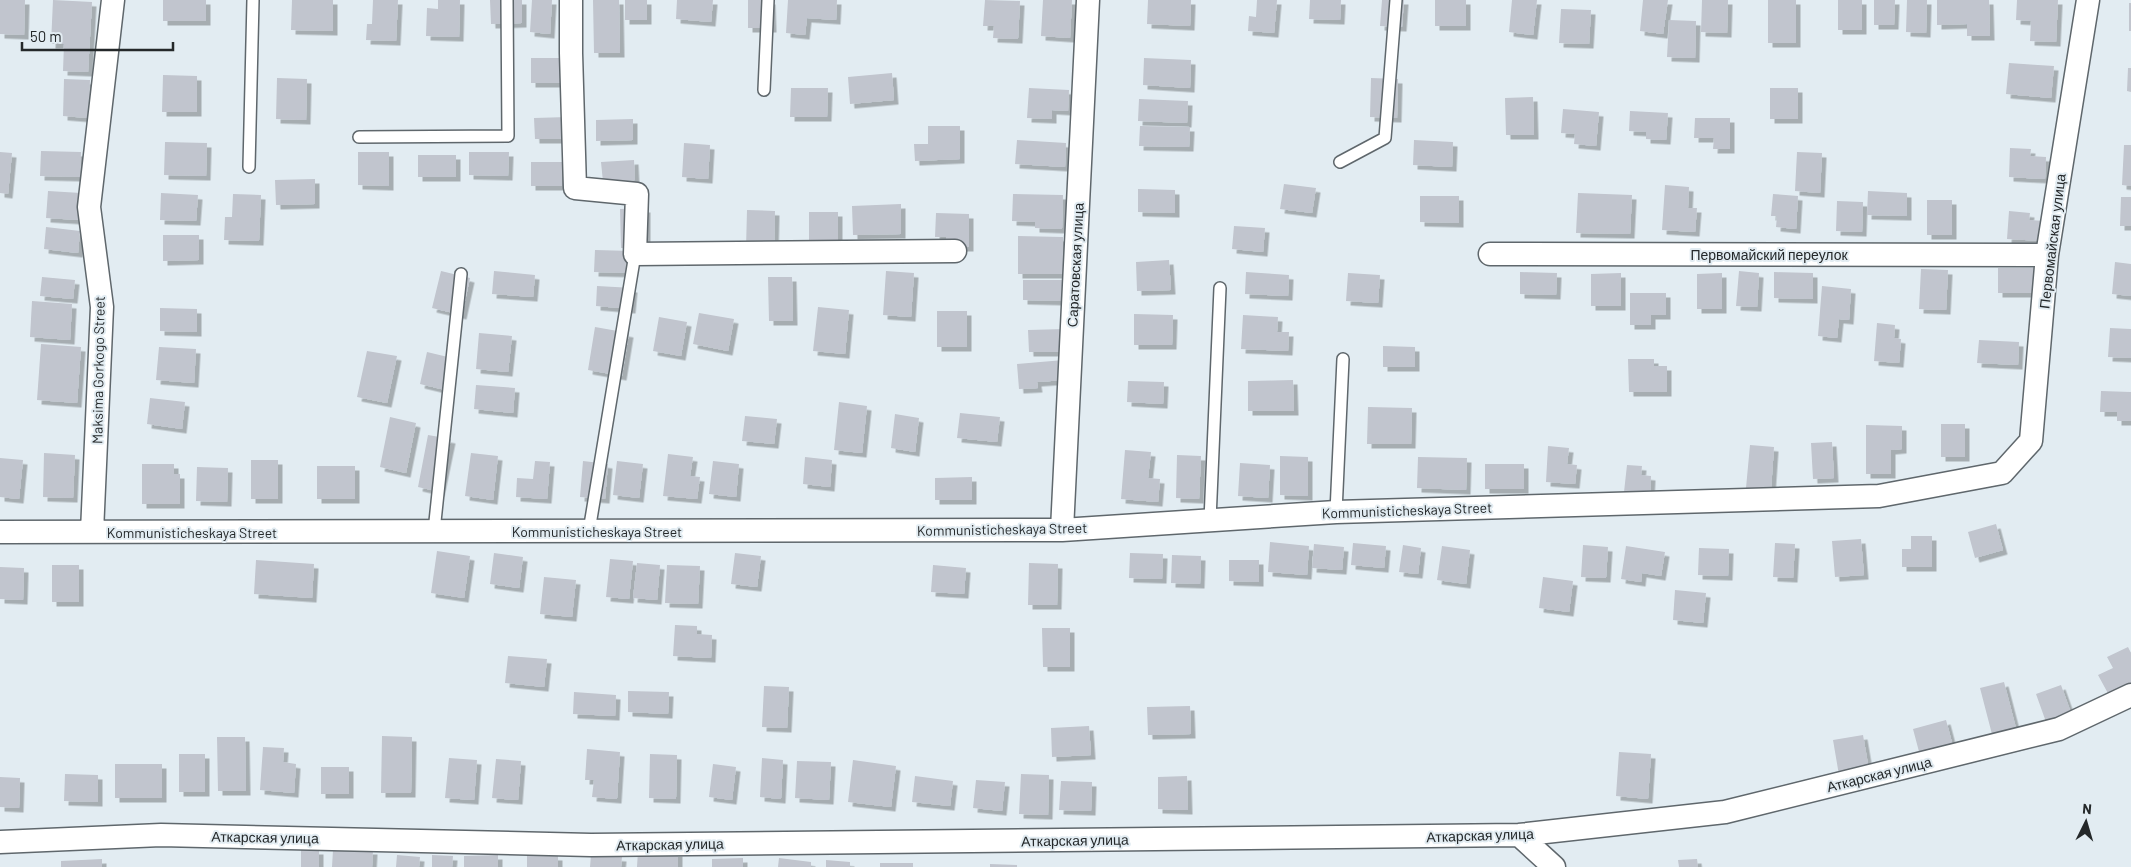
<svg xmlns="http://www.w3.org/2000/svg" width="2131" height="867" font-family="Barlow,sans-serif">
<defs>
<filter id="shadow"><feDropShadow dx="4.5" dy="4.5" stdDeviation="0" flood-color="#0004"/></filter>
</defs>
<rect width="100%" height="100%" fill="#e2ecf2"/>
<path fill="#c1c5ce" filter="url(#shadow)" d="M0,0H25L24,35L0,34Z
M53,0L92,2L88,72L63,71L64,44H51Z
M163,0H206V21H163Z
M292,0H333V31L291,30Z
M373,0H398L396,41L366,40L367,24H372Z
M438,0H460L459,37L426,36L427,8L438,9Z
M490,0H522V23L491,24Z
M532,0H552L550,34L530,32Z
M593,0H619L620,53H594Z
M625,0H647V20H625Z
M677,0H713L711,22L676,19Z
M748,0H771L772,28H748Z
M788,0H837L836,20L807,18L805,35L786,33Z
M985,0L1020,1L1018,39L993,38L994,26H983Z
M1043,0H1072L1070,38L1041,36Z
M1148,0H1191L1190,26L1147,24Z
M1257,0H1277L1274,33L1248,31L1249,16L1256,17Z
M1310,0H1341L1340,20L1309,19Z
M1382,0H1404L1402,27L1380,26Z
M1435,0H1466V26H1435Z
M1512,0H1537L1533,35L1509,32Z
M1643,0H1668L1663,34L1640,31Z
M1702,0H1728L1727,33L1701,32Z
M1768,0H1796V43H1768Z
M1838,0H1862V30H1838Z
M1874,0H1895L1894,25H1874Z
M1907,0H1927L1926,33L1906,32Z
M1937,0H1989L1990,36H1967V24L1937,25Z
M2017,0H2058L2056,42L2030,41L2031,21L2016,20Z
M2129,3H2131V31H2129Z
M1561,9L1591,10L1589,44L1559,43Z
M1669,20L1696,21L1695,58L1667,57Z
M531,58H572L573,83H531Z
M1144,58L1191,60L1190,88L1143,85Z
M2009,63L2054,66L2051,98L2006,94Z
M2128,68H2131V92L2127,91Z
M892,73L894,100L850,104L848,77Z
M163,75L197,76V112H162Z
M277,78L307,79L306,120L276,119Z
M1371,78L1398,79L1397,118L1370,117Z
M64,79L90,80L88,118L63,116Z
M791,88H828L827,117H790Z
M1029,88L1069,90L1068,111L1052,110V119L1027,118Z
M1770,88H1798V119H1770Z
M1533,97L1534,135H1506L1505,98Z
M1139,99L1188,101L1187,123L1138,121Z
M1563,109L1599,112L1596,146L1574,144L1575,134L1561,133Z
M1630,111L1668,113L1666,140L1646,139V132L1629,131Z
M568,117V139H535L534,118Z
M1695,118H1730V149H1713L1714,138H1694Z
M633,119V140L596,141V120Z
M928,126H960V159L915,161L914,144H928Z
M1140,126L1190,127L1189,147L1139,146Z
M1017,140L1066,143L1065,167L1015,164Z
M1414,140L1453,142L1452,167L1413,165Z
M165,142L207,143L206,176L164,175Z
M684,143L710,145L708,179L682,177Z
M2124,145H2131V186L2122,185Z
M2010,148L2031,149L2030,156L2046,157L2045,179L2009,177Z
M41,151L81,152L80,177L40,176Z
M0,152L12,153L8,194L0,193Z
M358,152H389V186L358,185Z
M469,152H509L508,176L469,175Z
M1797,152L1822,153L1820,193L1795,191Z
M418,155H456V177H418Z
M634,160L635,180L603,182L601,162Z
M531,162H562V186H531Z
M315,179V204L276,205L275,180Z
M1284,184L1316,188L1312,213L1280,209Z
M1665,185L1689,187L1688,208H1697L1695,232L1662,230Z
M1138,189L1175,190V213L1138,212Z
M48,191L81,193L79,220L46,218Z
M1868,191L1907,193V216L1867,215Z
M161,193L198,195L196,221L160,220Z
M1578,193L1632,195L1630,234L1576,233Z
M233,194L261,195L259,241L224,240L225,217H232Z
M1013,194L1063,195L1062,229L1035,228V222L1012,221Z
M1773,194L1798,196L1796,229L1776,227L1777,216H1771Z
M1420,196H1459V223L1420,222Z
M2121,197H2131V226H2120Z
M1927,200H1952V235H1927Z
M1837,201L1863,202L1862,232L1836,231Z
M901,204V234L853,235L852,206Z
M646,208V248H621L620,209Z
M747,210L775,211L774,249L746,248Z
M2009,211L2030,213L2029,220L2045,221L2044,241L2007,239Z
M809,212H838V247H809Z
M936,213L969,214V247H946V237H935Z
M1234,226L1265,228L1263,252L1232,249Z
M46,227L80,231L78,253L44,249Z
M163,235H199V260L163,261Z
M1018,236L1063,237V274H1018Z
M595,250L632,251L631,273L594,272Z
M1169,260L1171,290L1137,291L1136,262Z
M2115,262L2131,264V296L2112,294Z
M1998,268H2034V293H1998Z
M1921,269L1948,270L1946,310L1919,309Z
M441,271L470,278L462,315L432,308Z
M494,271L535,275L533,297L492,294Z
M886,271L914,273L911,317L883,315Z
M1739,271L1759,273L1757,307L1736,306Z
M1246,272L1289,275L1288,296L1245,294Z
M1520,272L1557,273L1556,295L1520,294Z
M1774,272L1813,273V299L1774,298Z
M1348,273L1380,275L1378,303L1346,301Z
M1621,273V306H1591V274Z
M1722,273V309H1697V274Z
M42,277L75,280L73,299L40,296Z
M768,277H792L793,321H769Z
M1023,280H1064V301L1023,300Z
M597,286L633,288L631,309L596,306Z
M1822,286L1851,289L1849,320L1839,319L1837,338L1818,336Z
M1630,293H1666V315H1651V325H1630Z
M32,301L72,304L70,340L30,337Z
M818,307L849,310L845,354L813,351Z
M160,308L197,309V332L160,331Z
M937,311H967V347H937Z
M699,313L734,319L728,351L693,344Z
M1134,314L1173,315L1172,345H1134Z
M1243,315L1278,317L1277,332H1289L1288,351L1241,349Z
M659,317L687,322L681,356L653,351Z
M1877,323L1895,325L1894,338L1901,339L1899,363L1874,361Z
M595,327L629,333L622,376L588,370Z
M2110,328L2131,329V358L2108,357Z
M1065,329V352H1029L1028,330Z
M479,333L512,336L508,372L476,369Z
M1979,340L2019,342L2018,365L1977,363Z
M41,344L81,347L77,403L37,400Z
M1383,346L1415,347V367H1383Z
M159,347L196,349L194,383L156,380Z
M367,351L397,356L387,403L357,397Z
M427,352L452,358L445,390L420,384Z
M1628,359H1654V366H1667V392H1629Z
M1064,360L1065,380L1037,382L1038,388L1019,389L1017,364Z
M1293,380L1294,411H1248V381Z
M1128,381L1164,382L1163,404L1127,402Z
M476,385L515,388L513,413L474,409Z
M2101,391L2131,392V421H2117V412H2100Z
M150,398L185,402L182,429L147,424Z
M839,402L867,406L862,453L834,450Z
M1368,407L1412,408L1411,444H1367Z
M960,413L1000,417L997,442L957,438Z
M895,414L919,418L915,452L891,448Z
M745,416L777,419L774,444L742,441Z
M390,417L416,423L406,473L380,467Z
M1941,424H1965V457H1941Z
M1866,425L1902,426V449L1891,450V474H1866Z
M428,435L451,439L440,492L418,487Z
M1832,442L1834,478L1813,479L1811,443Z
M1750,445L1774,447L1771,490L1746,488Z
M1548,446L1569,448L1567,464L1577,465L1575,484L1546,482Z
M1125,450L1151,452L1148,478L1160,479L1158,502L1121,499Z
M44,453L75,455L73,498L43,497Z
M471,453L498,456L493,500L465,496Z
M668,454L693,457L690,476L700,477L697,499L663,496Z
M1177,455L1201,456L1199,499L1176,498Z
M1280,456L1308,457V496L1280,495Z
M805,457L832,460L830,487L803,484Z
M1418,457L1467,458L1466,490L1417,488Z
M0,458L23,460L19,499L0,497Z
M251,460H278V499H251Z
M535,461L550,462L547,499L516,497L517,478L533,479Z
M583,461L608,464L605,499L580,497Z
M617,461L643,464L639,498L613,495Z
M713,461L739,464L736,497L709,494Z
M1240,463L1270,465L1268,498L1238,496Z
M142,464H174V474H180V504H142Z
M1485,464H1524V489H1485Z
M1627,465L1642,466L1641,475L1651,476L1650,494L1624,492Z
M317,466H355V499H317Z
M197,467L228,468L227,502L196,501Z
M972,477V500H935V478Z
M1996,524L2003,550L1975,558L1968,532Z
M1911,536H1932V567H1902V549H1911Z
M1861,539L1864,575L1835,577L1832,541Z
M1270,542L1309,546L1307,575L1268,572Z
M1353,543L1386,546L1384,568L1351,565Z
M1775,543L1795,544L1793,578L1773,577Z
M1314,544L1344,547L1342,570L1312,568Z
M1403,545L1421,548L1418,574L1399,572Z
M1583,545L1608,547L1606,578L1581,577Z
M1442,546L1470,550L1466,584L1437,580Z
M1626,546L1665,552L1661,576L1642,573L1641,582L1621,579Z
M1699,548L1729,549L1728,576L1698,575Z
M437,551L470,556L464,598L431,593Z
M494,553L523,557L519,588L490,584Z
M735,553L761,556L757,587L731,584Z
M1130,553L1163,554L1162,579L1129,578Z
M1172,555L1201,556L1200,584L1171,583Z
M610,559L633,561L629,599L606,597Z
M256,560L314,564L312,598L254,594Z
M1229,560H1259V582L1229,581Z
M637,563L660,565L657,600L633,598Z
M1029,563L1058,564L1057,605H1028Z
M52,565H79V602H52Z
M667,565L700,566L698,604L665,603Z
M933,565L966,568L964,594L931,592Z
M0,567L24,568L23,600L0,599Z
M544,577L576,580L572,617L540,614Z
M1543,577L1573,581L1569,612L1539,608Z
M1675,590L1706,593L1703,623L1673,620Z
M675,625L697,626V634L712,635L711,658L673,656Z
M1042,628H1070V667H1043Z
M2128,647L2131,653V686L2110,697L2098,675L2113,668L2107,657Z
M508,656L547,659L544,687L505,683Z
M2004,682L2018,736L1994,742L1980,688Z
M2061,685L2071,713L2046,722L2036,694Z
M764,686L789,687L787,728L762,727Z
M628,691L669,692L668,714L628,712Z
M574,692L616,695L615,716L573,714Z
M1190,706L1191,734L1148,735L1147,707Z
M1946,720L1955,754L1922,763L1913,729Z
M1089,726L1091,755L1052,757L1051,728Z
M1863,735L1870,776L1840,781L1833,740Z
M382,736L412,737L411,793H381Z
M217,737H245L246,791H218Z
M263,747L284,748L283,762L296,764L294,793L260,790Z
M587,749L620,752L617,799L592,797L594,780H585Z
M1619,752L1651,754L1648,799L1616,796Z
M179,754H205V792H179Z
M650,754L677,755L676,799L649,798Z
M449,758L477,760L474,800L445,798Z
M762,758L783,760L781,799L760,797Z
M496,759L521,761L518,800L492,798Z
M853,760L896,766L891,807L848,802Z
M797,761L831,762L829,800L795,798Z
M115,764H162V798H115Z
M713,764L736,767L732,800L709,797Z
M321,767H349V794H321Z
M65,774L98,775V802L64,801Z
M1021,774L1049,775L1048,815L1019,814Z
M915,776L953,781L950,806L912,802Z
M1187,776L1188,810L1158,809V777Z
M0,777L20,778L19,808L0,807Z
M976,780L1005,782L1002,811L973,808Z
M1061,781L1092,782L1091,811L1059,810Z
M301,850H319V867H301Z
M333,850H373L372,867H332Z
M638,851L678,852V867H637Z
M397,855L420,857L419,867H396Z
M432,855L453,856L452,867H432Z
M498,855V867H464V856Z
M527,855L558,856V867H527Z
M591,855L622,857L621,867H590Z
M743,858V867H712V859Z
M779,858L811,862V867H778Z
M102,859V867H61V861Z
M1697,859L1698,867H1679L1678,860Z
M826,860L850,862V867H826Z
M880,863H913V867H880Z
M990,864L1017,865V867H990Z"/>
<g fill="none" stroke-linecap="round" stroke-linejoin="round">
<g stroke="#5f676c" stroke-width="14">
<path id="lane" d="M764,90L768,0
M359,137L508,136L507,0
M1340,162L1385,138L1396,0
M249,167L253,0
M1336,512L1343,359
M1210,520L1220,288
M434,531L461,274
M589,531L635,254"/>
</g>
<g stroke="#5f676c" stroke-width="25">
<path id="street" d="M571,0V53L575,188L637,194L635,254L955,251
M1490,254L2047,255
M1062,530L1088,0
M0,532L1062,530L1336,512L1879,496L2002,473L2031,441L2047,255L2088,0
M92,532L102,307L89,207L113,0
M1519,835L1554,867
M0,842L161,835L591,845L1519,835L1725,812L2059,729L2131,695"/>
</g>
<use href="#lane" stroke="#fff" stroke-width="11"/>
<use href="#street" stroke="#fff" stroke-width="22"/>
</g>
<g text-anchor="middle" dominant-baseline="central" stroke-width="4" stroke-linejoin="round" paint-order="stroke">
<g font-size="14" fill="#24282a" stroke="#e2ecf2">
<text transform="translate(2052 241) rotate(-83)">Первомайская улица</text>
<text x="1769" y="254">Первомайский переулок</text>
<text transform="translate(1075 265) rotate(-87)">Саратовская улица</text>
<text transform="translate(98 370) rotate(-89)">Maksima Gorkogo Street</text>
<text transform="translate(1407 510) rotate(-2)">Kommunisticheskaya Street</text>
<text transform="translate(1002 529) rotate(-1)">Kommunisticheskaya Street</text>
<text x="597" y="531">Kommunisticheskaya Street</text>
<text x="192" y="532">Kommunisticheskaya Street</text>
<text transform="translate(1879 774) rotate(-14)">Аткарская улица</text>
<text transform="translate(1480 835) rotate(-2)">Аткарская улица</text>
<text transform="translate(265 837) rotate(1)">Аткарская улица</text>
<text transform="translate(1075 840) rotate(-1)">Аткарская улица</text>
<text transform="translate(670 844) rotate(-1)">Аткарская улица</text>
</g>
</g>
<g transform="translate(2086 822) rotate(5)" stroke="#e2ecf2" stroke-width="4" paint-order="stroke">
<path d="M0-4L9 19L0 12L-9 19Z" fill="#24282a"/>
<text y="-8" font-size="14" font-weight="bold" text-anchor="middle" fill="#24282a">N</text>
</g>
<path d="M22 42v8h151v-8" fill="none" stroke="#24282a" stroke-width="2.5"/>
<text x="30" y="42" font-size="15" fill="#24282a" stroke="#e2ecf2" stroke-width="4" paint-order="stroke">50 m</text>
</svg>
